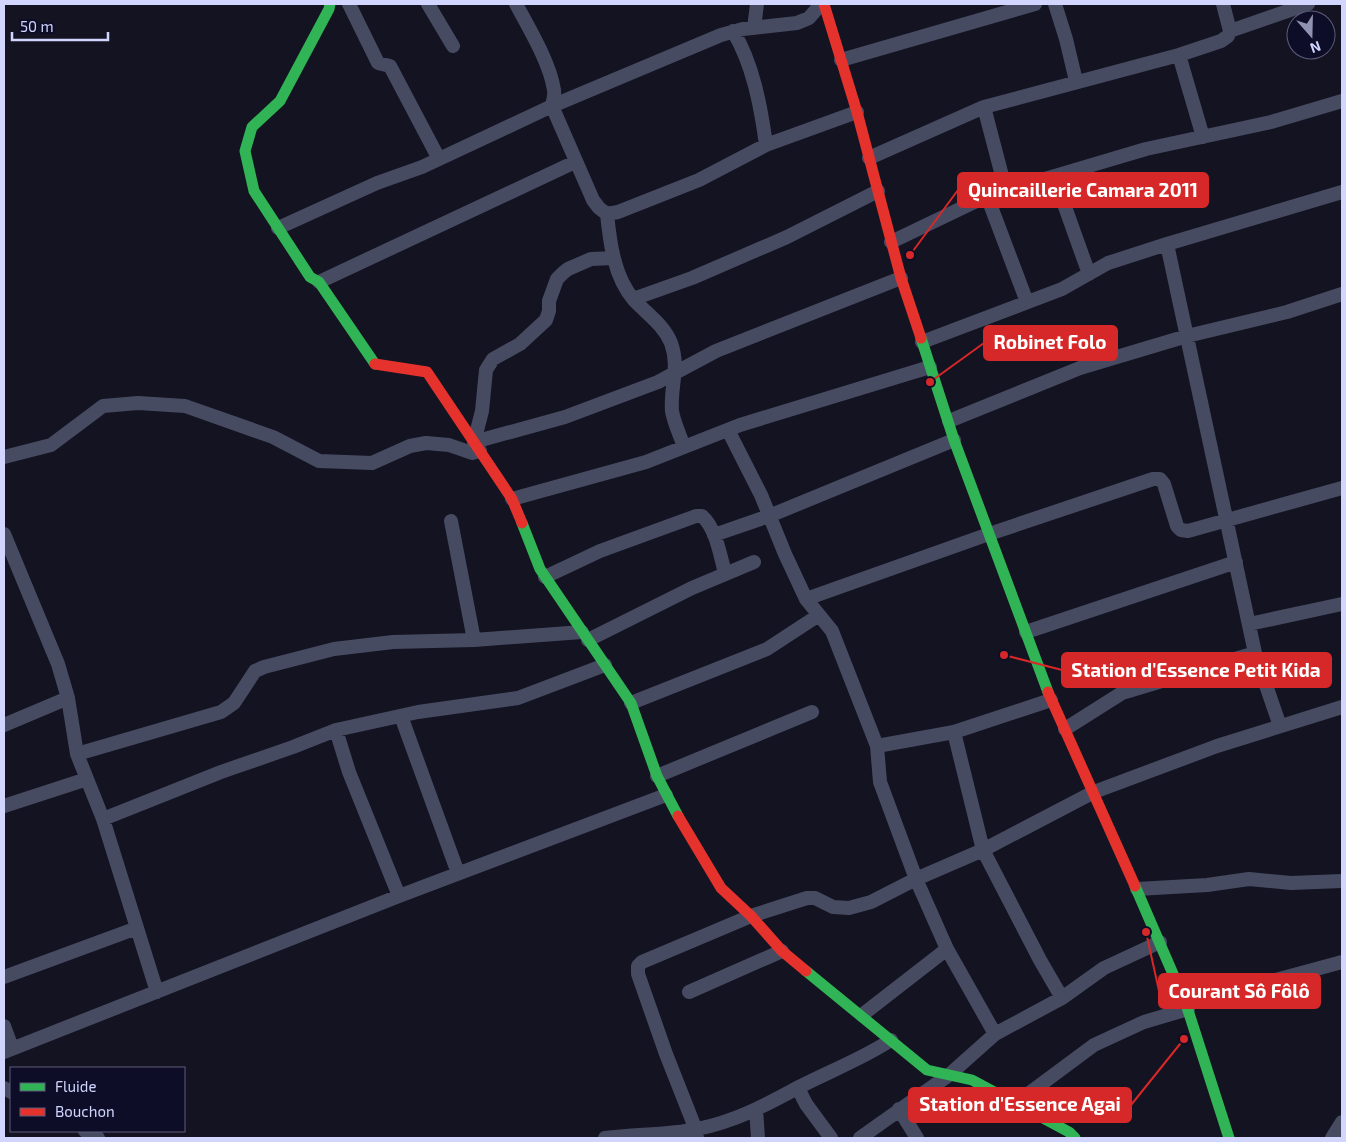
<svg xmlns="http://www.w3.org/2000/svg" width="1346" height="1142" font-family="'Exo 2',sans-serif">
<rect width="100%" height="100%" fill="#131321"/>
<g fill="none" stroke-linecap="round" stroke-linejoin="round">
<path stroke="#474b62" stroke-width="14" d="M349,4L378,63L390,66L439,159
M428,4L453,46
M821,4L809,18L797,23L743,29L721,35L552,106L593,200L599,208L607,214L618,212L699,180L766,145L857,112
M1055,4L1066,39L1076,81
M754,28L757,4
M733,31C753,64 761,107 766,145
M1230,31L1308,4
M1179,55L1203,137
M841,60L1035,4
M984,107L1006,191
M869,158L984,107L1179,55L1221,41L1228,36L1230,31L1223,4
M1054,176L1089,274
M987,196L1027,302
M607,214C610,243 614,277 634,300C647,314 664,325 671,343C680,368 670,386 672,411C674,423 680,435 684,447
M278,228L377,183L422,167L552,106C553,101 555,95 554,90C550,63 529,28 516,4
M891,242L987,196L1146,149L1271,122L1342,101
M1167,244L1255,653L1280,726
M319,282L575,162
M633,299L692,278L787,237L878,191
M922,342L1062,289L1108,263L1167,244L1342,192
M949,421L1080,368L1187,336L1287,312L1342,294
M728,430L761,495L785,554L806,599L832,631L877,746L880,782L916,879L947,949L995,1034
M474,442L565,417L658,382L716,351L901,278
M474,442L482,411L486,370L493,359L520,344L546,320L549,311V301L557,279L563,273L568,269L591,259L614,258
M4,457L51,445L103,406L138,403L185,406L273,437L319,461L372,463L410,446L426,443L449,445L472,453L480,451
M512,499L646,462L740,425L930,367
M451,521L474,640
M4,534L58,664L68,698L77,754L103,819L157,992
M714,535L769,516L954,440
M545,577L600,551L696,516H702C716,528 720,555 725,573
M806,599L989,534L1153,479H1160L1164,484L1177,526L1181,530L1188,531L1342,488
M1249,624L1342,604
M1026,632L1236,562
M588,640L692,588L754,562
M631,703L767,649L819,615
M401,716L458,873
M4,725L68,698
M1065,729L1122,693L1255,653
M336,730L349,772L399,896
M954,732L983,850L1040,960L1062,998
M877,746L954,732L1051,700
M77,754L221,712L234,703L255,671L264,667L334,649L393,642L474,640L582,632
M657,776L812,712
M4,806L87,779
M103,819L221,772L293,747L336,730L418,712L518,698L605,665
M1137,889L1207,885L1249,879L1291,883L1342,881
M4,977L137,928
M689,992L782,951
M1186,1004L1342,962
M862,1015L947,949
M4,1026L12,1048
M4,1052L399,896L666,795
M4,1088L11,1092
M798,1088L806,1104L831,1138
M1016,1103L1094,1045L1144,1022L1188,1009
M756,1109L758,1138
M899,1109L917,1138
M85,1131L98,1138
M605,1138C635,1134 667,1135 697,1129C734,1122 766,1105 799,1087C830,1071 862,1059 891,1040
M697,1138L696,1130L666,1054L638,974V966L642,962L751,916L807,898H815L833,907L849,908L871,902L916,879L983,850L1094,792L1217,746L1342,707
M860,1138L949,1075L995,1034L1062,998L1104,968L1160,942
M1332,1138L1342,1122"/>
<path stroke="#30b455" stroke-width="11" d="M330,4L329,9L280,101L252,127L245,151L254,191L310,277L319,282L375,364
M921,338L954,440L1048,692
M522,523L540,569L631,703L657,776L678,816
M1135,886L1186,1004L1229,1138
M806,971L927,1070L972,1080L1069,1132L1075,1138"/>
<path stroke="#e5322d" stroke-width="11" d="M824,4L857,112L901,278L921,338
M375,364L427,372L512,499L522,523
M1048,692L1135,886
M678,816L721,888L751,916L782,951L806,971"/>
</g>
<path fill="none" stroke="#d62828" stroke-width="2" d="M910 255L958 190M930 382L984 343M1004 655L1062 670M1146 932L1159 991M1184 1039L1131 1105"/>
<g fill="#d62828" stroke="#0d0d27" stroke-width="2">
<circle cx="910" cy="255" r="5"/>
<circle cx="930" cy="382" r="5"/>
<circle cx="1004" cy="655" r="5"/>
<circle cx="1146" cy="932" r="5"/>
<circle cx="1184" cy="1039" r="5"/>
</g>
<g fill="#d62828" stroke="#d62828" stroke-width="2">
<rect x="958" y="173" width="250" height="34" rx="5"/>
<rect x="984" y="326" width="133" height="34" rx="5"/>
<rect x="1062" y="653" width="269" height="34" rx="5"/>
<rect x="1159" y="974" width="161" height="34" rx="5"/>
<rect x="909" y="1088" width="222" height="34" rx="5"/>
</g>
<g font-size="19" text-anchor="middle" font-weight="bold" fill="#fff">
<text x="1083" y="197">Quincaillerie Camara 2011</text>
<text x="1050" y="349">Robinet Folo</text>
<text x="1196" y="677">Station d'Essence Petit Kida</text>
<text x="1239" y="998">Courant Sô Fôlô</text>
<text x="1020" y="1111">Station d'Essence Agai</text>
</g>
<rect width="1346" height="1142" fill="none" stroke="#d2d6ff" stroke-width="10"/>
<rect x="10" y="1067" width="175" height="65" fill="#0d0d27" stroke="#5c5d7d"/>
<rect x="20" y="1083" width="25" height="8" fill="#30b455" stroke="#5c5d7d"/>
<text x="55" y="1092" font-size="15" fill="#d2d6ff">Fluide</text>
<rect x="20" y="1108" width="25" height="8" fill="#e5322d" stroke="#5c5d7d"/>
<text x="55" y="1117" font-size="15" fill="#d2d6ff">Bouchon</text>
<g transform="translate(1311 35) rotate(160)"><circle r="24" fill="#0d0d27" stroke="#5c5d7d"/>
<path d="M0-4L9 19L0 12L-9 19Z" fill="#8f92b1"/>
<text y="-8" font-size="14" font-weight="bold" text-anchor="middle" fill="#d2d6ff">N</text>
</g>
<path d="M12 32v8h96v-8" fill="none" stroke="#d2d6ff" stroke-width="2.5"/>
<text x="20" y="32" font-size="15" fill="#d2d6ff" stroke="#0d0d27" stroke-width="4" paint-order="stroke">50 m</text>
</svg>
